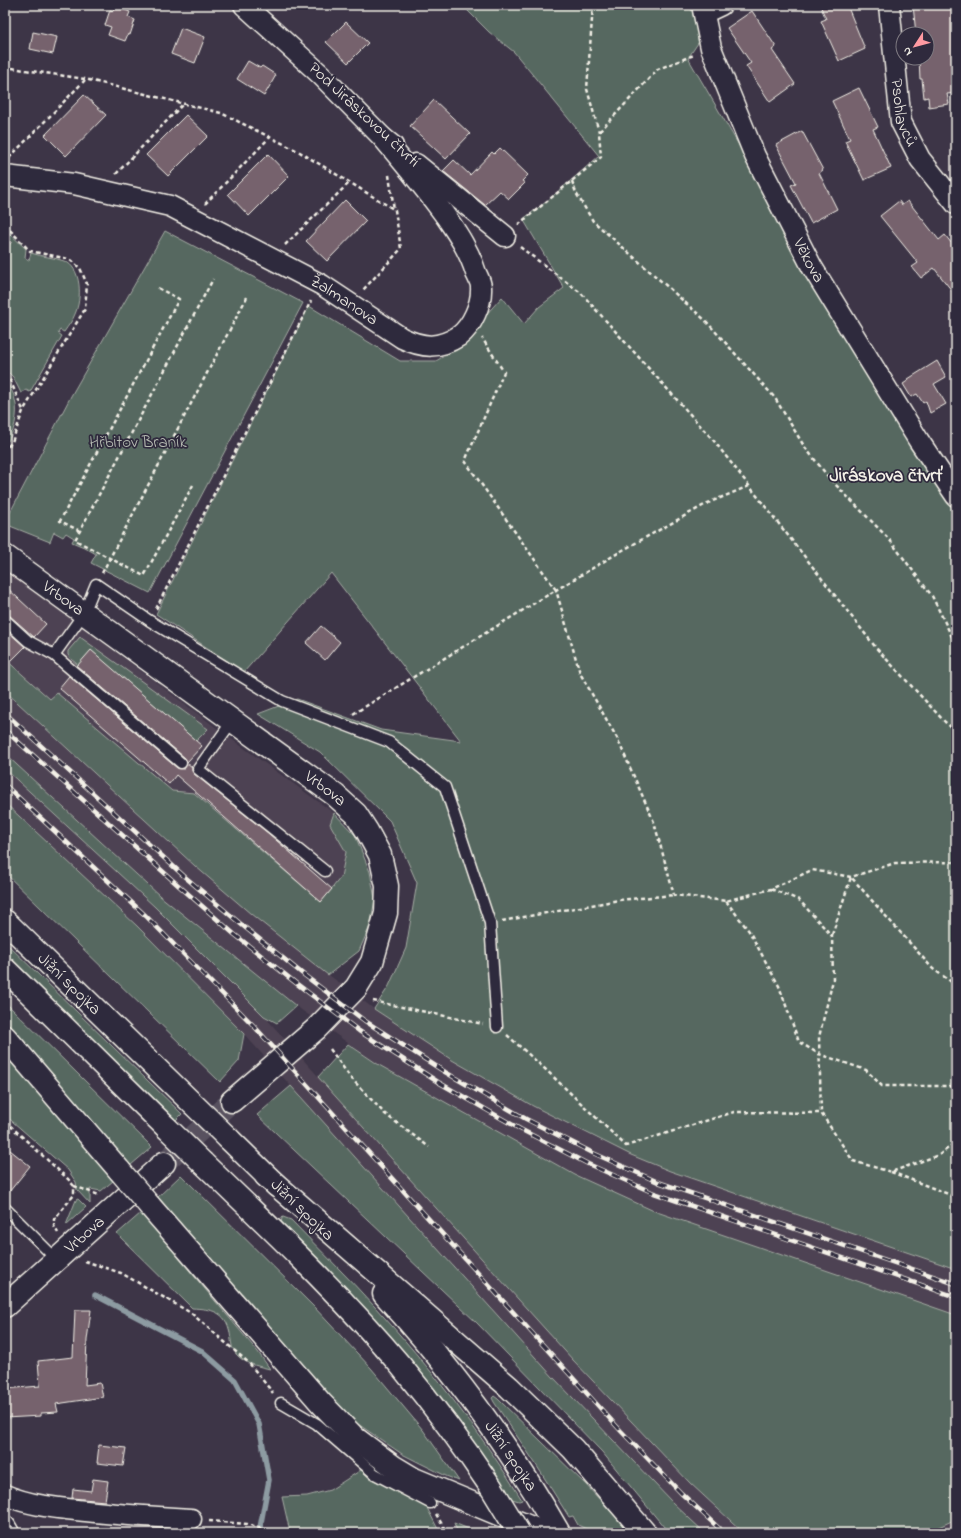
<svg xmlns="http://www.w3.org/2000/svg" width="961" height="1538" font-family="'Indie Flower',sans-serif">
<rect width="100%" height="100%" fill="#3d3547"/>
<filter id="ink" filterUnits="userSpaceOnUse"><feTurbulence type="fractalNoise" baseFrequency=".025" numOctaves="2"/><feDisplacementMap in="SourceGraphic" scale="8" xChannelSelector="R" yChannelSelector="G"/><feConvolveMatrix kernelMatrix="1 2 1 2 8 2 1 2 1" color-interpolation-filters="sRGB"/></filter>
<g filter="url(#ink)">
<path fill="#4e4252" d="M5,569L230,738L334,813L330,824L346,852L341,877L321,902L194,793L172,791L57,693L50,699L5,659Z
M5,691L195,866L313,963L374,1009L452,1060L533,1106L599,1140L670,1171L956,1269V1315L654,1211L575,1175L379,1065L296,1006L160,896L5,754Z
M5,769L155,907L264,1016L573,1360L690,1483L744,1533H705L672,1502L553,1377L244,1034L137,926L5,803Z
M956,1519V1533H926L936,1528Z"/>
<path fill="#566860" stroke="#a5aca4" d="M462,5H695L704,34L688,58L744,154L826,308L956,514V1269L670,1171L631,1155L533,1106L452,1060L374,1009L389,986L406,948L417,883L390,821L320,752L258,714L297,699L381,730L461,741L331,573L244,672L156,614L309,306L400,361H436L454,350L502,297L524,324L539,307L564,288L523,219L546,202L599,156L514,52L489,32Z
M5,229L26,249L25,258L29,260L31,253C42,257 54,257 64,261C82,267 82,299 75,314C73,320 68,326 64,332L60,330L58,333L62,336L30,392L26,390L21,393L13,377L5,369V249L12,242L5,235Z
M165,231L303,303L150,593L91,563L96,554L84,547L72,542L74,538L66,533L63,537L54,532L50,542L5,524V522L71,396Z
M5,381C9,386 14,393 15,400C19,413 14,435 5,445V440L7,438L5,436Z
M80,637L208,729L196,741L122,677L78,665L71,659L68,655V651Z
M5,659L50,699L57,693L172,791L194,793L321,902L341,877L346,852L330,824L334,813L355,835L370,872L375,899L370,926L359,951L328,975L251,914L195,866L5,691Z
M5,754L160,896L296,1006L277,1023L264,1016L155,907L5,769Z
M5,803L137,926L244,1034L239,1061L220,1082L5,873Z
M5,942L182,1114L176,1120L5,954Z
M5,1002L152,1147L131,1165L118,1152L5,1020Z
M348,1044L379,1065L575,1175L654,1211L956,1315V1519L926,1533H744L690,1483L573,1360L318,1077Z
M5,1056L58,1115L113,1181L101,1191L90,1189V1204L77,1190L76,1182L68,1170L5,1115Z
M291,1086L553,1377L672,1502L705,1533H669L602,1452L477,1323L257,1115Z
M181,1175L314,1307L371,1368L423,1430L459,1481L446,1476L402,1454L358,1424L321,1387L158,1197Z
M78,1199L86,1207L66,1225L76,1200Z
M141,1213L258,1352L270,1369C257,1366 241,1363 234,1351C231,1346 231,1338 230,1333C226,1311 211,1309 192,1308L117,1234Z
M283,1217L291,1220C319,1249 348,1277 375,1307C430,1367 480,1431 522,1500L519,1501L512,1499C486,1458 458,1418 428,1381C383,1325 332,1274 281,1223L282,1218Z
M494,1396L498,1399L586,1485L631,1533H594L578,1525L573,1516L569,1517L535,1463L494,1402L492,1398Z
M361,1470L369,1478L425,1504L440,1533L290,1532L282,1497L307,1496L330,1490Z
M454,1523L479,1533H458Z"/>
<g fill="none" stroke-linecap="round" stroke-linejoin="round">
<path stroke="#8d9ba2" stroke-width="5.5" d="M95,1295L202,1351L235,1380L259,1424L269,1480L259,1533"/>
</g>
<path fill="#76626d" stroke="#f4f1e8" d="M820,5H847L865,49L839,61L821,21L826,19Z
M913,5H956V93L947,94L949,104L929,107L928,97L924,98L922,79H920L919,58H927V34H916Z
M115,6L130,12L128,17L135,20L130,35L128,34L125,41L108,35L111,27L105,25L110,10L113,11Z
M752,11L776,47L772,50L795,84L770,102L746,66L751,63L727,28Z
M346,22L368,43L348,63L326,42Z
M181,28L205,37L195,63L171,54Z
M33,32L57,37L53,54L30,49Z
M248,61L260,68L262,66L276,75L264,96L237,79Z
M859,88L878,127L873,129L891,168L864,180L845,141L850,139L832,101Z
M84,95L106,115L66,156L45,135Z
M434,100L470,134L446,159L410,126Z
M186,115L208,136L168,176L146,155Z
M802,131L823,170L819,173L837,209L811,223L791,185L796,183L776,145Z
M500,148L528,175L522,181L525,183L509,199L500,191L485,205L443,171L454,160L470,175L492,152L494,154Z
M268,154L289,176L249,216L228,194Z
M345,200L366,221L327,261L306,241Z
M899,201L902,205L908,201L939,240L945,235L956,249V296L934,268L921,278L912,267L918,263L880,216Z
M937,361L946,377L934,384L946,404L930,413L926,401L923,403L917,394L911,397L903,384L909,380L908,379Z
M5,586L46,624L34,637L9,615L5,614Z
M321,626L340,642L325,660L306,643Z
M5,629L25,647L12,660L5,654Z
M91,650L202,746L187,762L185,758L77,666Z
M69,676L177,768L184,769L187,763L192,767V771L194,774L268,833L332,889L321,902L176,775L169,784L59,688Z
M5,1146L30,1166L5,1197Z
M75,1310H91L87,1340L85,1385L100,1383L103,1397L56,1404L58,1412L41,1413V1416L5,1418V1389L40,1386L38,1361L73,1357Z
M99,1445L126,1448L123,1466L97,1463Z
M93,1479L108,1481L105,1501L72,1498L73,1489L91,1491Z"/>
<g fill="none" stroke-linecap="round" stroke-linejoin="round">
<path stroke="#58515f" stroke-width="22" stroke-dasharray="22 11" stroke-linecap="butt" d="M164,1163L232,1101"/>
<g stroke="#f4f1e8" stroke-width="13">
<path id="lane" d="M5,620L28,641L54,655L84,613L96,584L150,621L282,701L389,742L445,787L490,923L497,1027
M54,655L181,763
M233,720L198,769L325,871
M5,1208L56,1259
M281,1403L317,1424L375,1474L430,1503"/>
</g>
<g stroke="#f4f1e8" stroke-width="23">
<g id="street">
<path d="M244,5L320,74L383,138L393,146"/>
<path id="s1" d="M702,5L711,48L755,156L812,267L919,441L956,496"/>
<path id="s2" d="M889,5L901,122L920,159L956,204"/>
<path d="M704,13L721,5"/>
<path d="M416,164L505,236"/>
<path id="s3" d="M5,176L74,184L170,206L322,285L402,338C423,348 439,349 459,336C472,326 482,304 481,287C481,283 478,277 476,273C469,250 457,233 444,214C425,188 404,163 383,138"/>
<path d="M5,1495C31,1506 58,1508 86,1511C121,1515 156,1517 191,1519"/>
<path d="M5,1526L9,1533"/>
</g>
</g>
<g stroke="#f4f1e8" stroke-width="25">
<g id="secondary">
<path id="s4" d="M5,556L335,795L356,814L367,831L380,855L387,886L386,913L372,962L356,988L316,1029L232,1101"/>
<path id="s5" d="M5,1306L164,1163"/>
</g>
</g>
<g stroke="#f4f1e8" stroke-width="25">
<g id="highway">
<path id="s6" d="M5,921L193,1104"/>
<path d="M5,969L167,1128"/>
<path d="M5,1037L120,1171"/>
<path d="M229,1139L277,1186"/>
<path d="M203,1163C271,1228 340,1294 401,1366C433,1405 463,1445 491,1487"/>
<path d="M266,1176L509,1387L573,1449L645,1533"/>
<path d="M149,1205L321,1403L355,1438L394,1467L414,1479L544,1533"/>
<path id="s7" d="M384,1294C451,1367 510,1447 559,1533"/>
</g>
</g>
<path stroke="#f4f1e8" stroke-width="2.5" stroke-dasharray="4 3" stroke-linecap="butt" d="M593,5L587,89L599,132
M5,67L85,79L221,113L298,151L395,210L401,249L363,290
M9,158L85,80
M116,174L183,104
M389,175L394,210
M572,181L576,193L593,221L705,320L775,398L804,446L830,479L889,539L932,596L956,645
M205,204L270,137
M5,225L30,251L69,259L80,268L87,284L85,309L23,411L12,442L5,450
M518,225L601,157L599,132L658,69L694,55
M285,245L349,183
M520,247L581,293L714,441L877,649L945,722L956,731
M5,375L10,380L23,410
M193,485L144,576L75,540L213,279
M749,486L708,503L623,550L556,590L580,673L617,738L654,822L674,895L726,901L771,889L812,870L851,877L895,863L956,862
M80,531L60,521L179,299L156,287
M102,573L247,297
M156,609L311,301
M353,714L556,590L465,461L504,372L482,338
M771,889L799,900L832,936L833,980L819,1037L821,1113L853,1161L891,1172L939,1155L956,1142
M726,901L749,931L779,986L799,1042L819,1054L866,1070L882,1086H956
M502,921L619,900L674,895
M832,935L851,877L933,969L956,985
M373,1001L483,1024
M507,1035L545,1069L626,1146L734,1112L821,1113
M330,1049L350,1077L385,1114L429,1147
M5,1121L68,1179L74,1186V1195L54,1219V1226L58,1233
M891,1172L956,1197
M74,1186L99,1195
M85,1261L121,1273L191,1313L249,1363L273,1393
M436,1514L447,1533
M209,1521L247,1524L277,1533"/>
<use href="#lane" stroke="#2f2a3d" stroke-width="10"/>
<use href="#street" stroke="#2f2a3d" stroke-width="20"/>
<use href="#secondary" stroke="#2f2a3d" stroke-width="22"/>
<use href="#highway" stroke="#2f2a3d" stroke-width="22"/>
<g stroke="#f4f1e8" stroke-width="4.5">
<path id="rail" d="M5,713L185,877L242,925L304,975L365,1021L445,1072L526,1119L593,1153L658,1182L956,1284
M5,730L178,885L234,934L297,984L359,1031L438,1082L520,1129L588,1164L654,1193L956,1297
M5,785L146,916L253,1025L621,1431L681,1493L724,1533"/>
</g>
<use href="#rail" stroke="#2f2a3d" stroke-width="3" stroke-dasharray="9" stroke-linecap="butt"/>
<g stroke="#f4f1e8" stroke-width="25" stroke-linecap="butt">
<path id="highway-bridge" d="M193,1104L229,1139
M167,1128L203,1163
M120,1171L149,1205
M491,1487L519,1533"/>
</g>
<use href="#highway-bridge" stroke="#2f2a3d" stroke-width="22"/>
</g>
</g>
<g text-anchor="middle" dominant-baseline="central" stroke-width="3.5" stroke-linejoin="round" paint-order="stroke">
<g font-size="17" fill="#f4f1e8" stroke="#2f2a3d">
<text stroke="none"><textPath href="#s2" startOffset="109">Psohlavců</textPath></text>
<text transform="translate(364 115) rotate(43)">Pod Jiráskovou čtvrtí</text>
<text stroke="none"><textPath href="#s1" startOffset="278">Věkova</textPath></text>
<text stroke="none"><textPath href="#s3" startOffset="366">Žalmanova</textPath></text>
<text stroke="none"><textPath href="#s4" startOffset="72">Vrbova</textPath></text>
<text stroke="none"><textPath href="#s4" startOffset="396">Vrbova</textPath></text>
<text stroke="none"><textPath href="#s6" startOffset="90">Jižní spojka</textPath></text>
<text transform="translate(302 1210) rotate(44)">Jižní spojka</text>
<text stroke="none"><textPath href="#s5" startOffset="107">Vrbova</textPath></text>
<text stroke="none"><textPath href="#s7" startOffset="206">Jižní spojka</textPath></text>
</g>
<g font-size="17" fill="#b5bab2" stroke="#2f2a3d">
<text x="138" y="442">Hřbitov Braník</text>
</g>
<g font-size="19" font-weight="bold" fill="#f4f1e8" stroke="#2f2a3d">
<text x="886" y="476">Jiráskova čtvrť</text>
</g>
</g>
<rect width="961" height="1538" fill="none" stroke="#2f2a3d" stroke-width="20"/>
<rect x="10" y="10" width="941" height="1518" fill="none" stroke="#f4f1e8" stroke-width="1.5" filter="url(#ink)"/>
<g transform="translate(915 46) rotate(234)"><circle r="19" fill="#2f2a3d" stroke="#7e7a81"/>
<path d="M0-3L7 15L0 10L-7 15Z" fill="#ff9aa2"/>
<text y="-6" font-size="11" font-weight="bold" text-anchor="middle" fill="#f4f1e8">N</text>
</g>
</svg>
